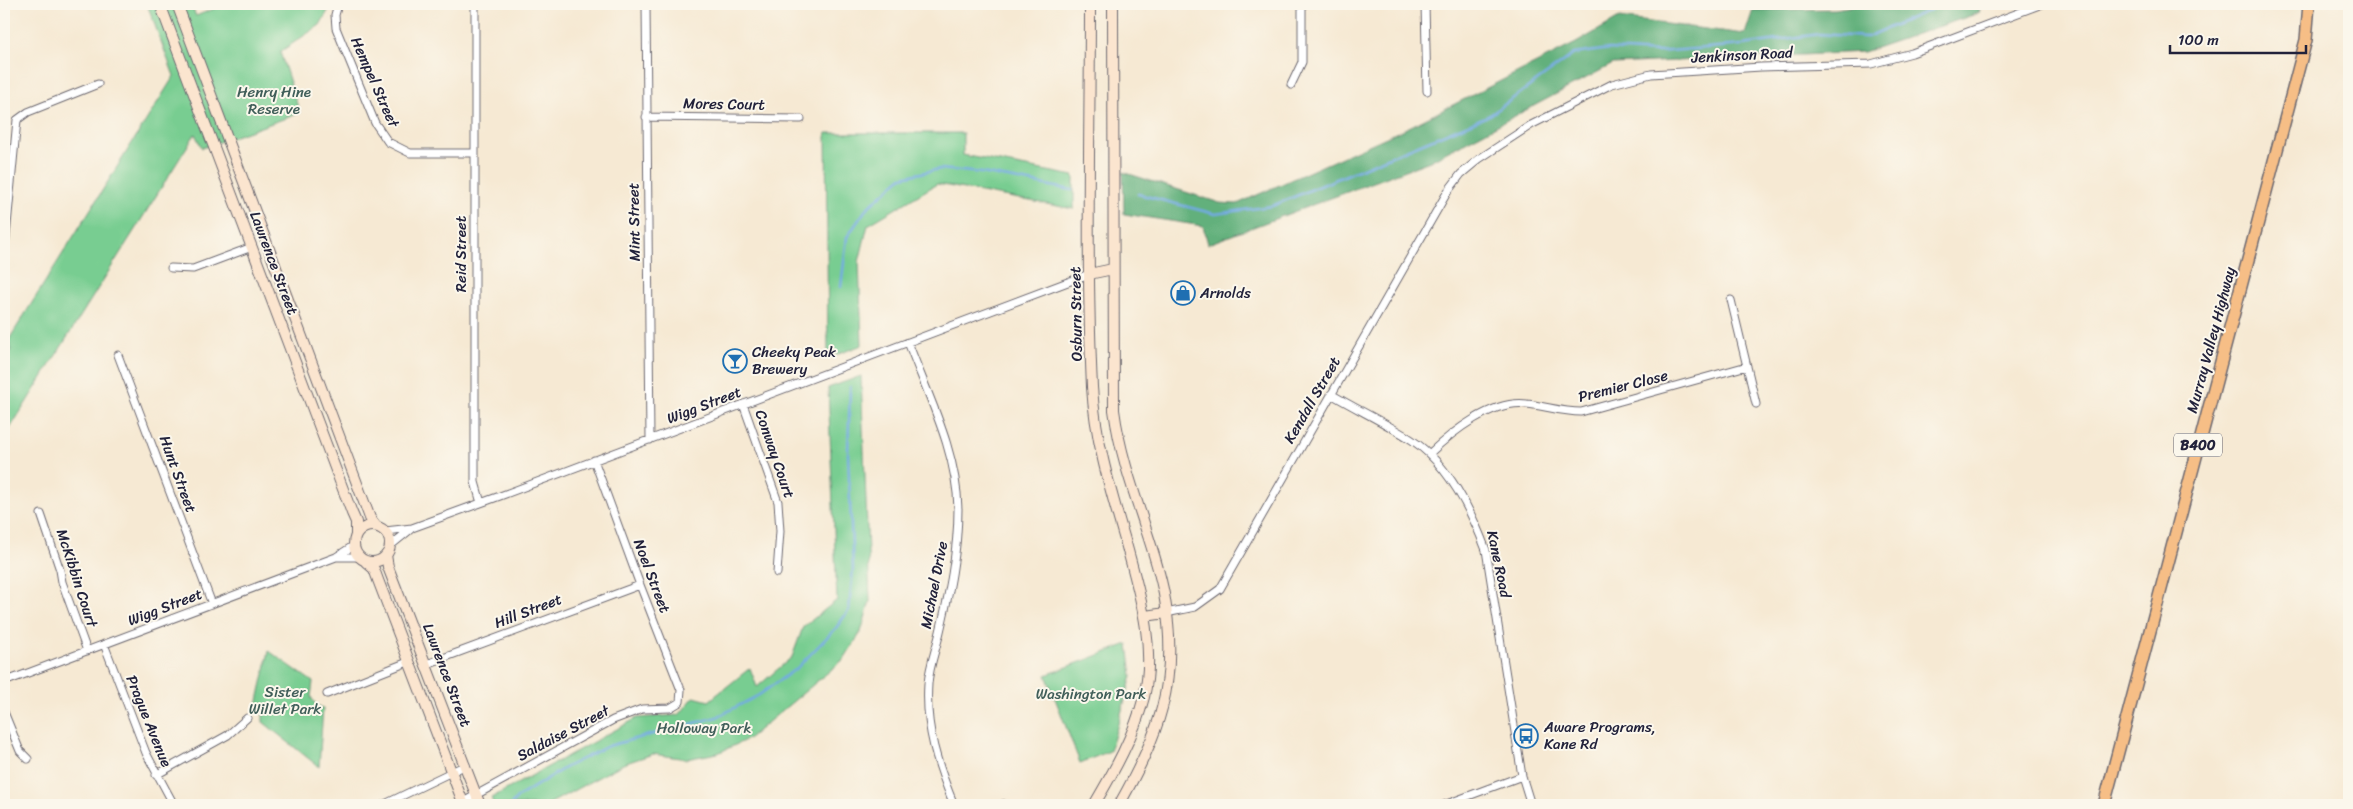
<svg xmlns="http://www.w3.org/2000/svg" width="2353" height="809" font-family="Sriracha,sans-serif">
<rect width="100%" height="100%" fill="#fbf7ec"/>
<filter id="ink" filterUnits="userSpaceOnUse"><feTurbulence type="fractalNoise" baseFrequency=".02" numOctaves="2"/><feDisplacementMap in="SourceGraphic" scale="10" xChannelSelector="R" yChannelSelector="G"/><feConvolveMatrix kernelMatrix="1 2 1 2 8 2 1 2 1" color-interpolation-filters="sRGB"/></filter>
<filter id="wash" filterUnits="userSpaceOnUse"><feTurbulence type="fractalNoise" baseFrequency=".0096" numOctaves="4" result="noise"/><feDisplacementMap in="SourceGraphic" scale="20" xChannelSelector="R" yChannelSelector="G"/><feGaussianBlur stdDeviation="1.12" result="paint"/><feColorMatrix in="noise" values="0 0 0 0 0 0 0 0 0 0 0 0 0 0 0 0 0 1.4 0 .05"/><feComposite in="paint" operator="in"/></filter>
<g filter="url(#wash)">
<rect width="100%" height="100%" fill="#f6e9d3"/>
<path fill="#78cd91" stroke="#4d7866" d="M147,4H191L196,16L218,7L220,4H332L320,25L280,52L300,113L202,148L195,134L4,438V360C11,355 13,349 8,341L174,76Z
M826,133H963V155L1074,176V209L937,184L868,225L859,262L862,345L828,358Z
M861,376L870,601L861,632L844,659L748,739L718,753L686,759L653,754L623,764L547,805H494L491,798L637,718L679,715L694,697L709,701L750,668L757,687L792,657L803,627L837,600L828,388Z
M1128,644L1132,676L1110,751L1080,763L1046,675Z
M269,651L313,682L311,697L316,705L323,708L319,767L263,722V714L257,705Z"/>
<path fill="#62b07b" stroke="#42695b" d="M1865,4H1981L1979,13L1864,52L1613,64L1430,161L1208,244L1203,226L1124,214L1123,172L1220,203L1237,204L1411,126L1576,43L1619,18L1745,34L1753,10L1835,9Z"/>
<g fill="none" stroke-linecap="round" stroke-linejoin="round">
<path stroke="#73aae2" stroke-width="2.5" d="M1138,194L1215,214L1272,206L1490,115L1574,54L1609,49L1657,52L1743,45L1819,34L1867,37L1944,4
M841,287L847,237L867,208L902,177L940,169L982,173L1072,190
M511,805L518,797L566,767L608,746L717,717L759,695L797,668L836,628L849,610L853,569L848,454L850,387"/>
</g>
</g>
<g filter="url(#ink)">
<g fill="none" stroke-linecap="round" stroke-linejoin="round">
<g stroke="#6c6870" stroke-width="9">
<path id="street" d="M338,4L335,15L336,28L375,123L388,142L410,153H475
M475,4V482L481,503
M646,4L650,440
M1425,4L1427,91
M1291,85L1302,62V4
M646,117L801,119
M4,257L17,120L28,112L98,84
M171,268L193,269L252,247
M1731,300L1756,404
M908,342C928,396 957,451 958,509C958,552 949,594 939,636C935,652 929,668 928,684C925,728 938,766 954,805
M118,355L212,604
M1331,394C1358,410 1386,423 1412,440C1449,465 1471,510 1486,550L1522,776L1531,805
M743,404L778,502L780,531L777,573
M1429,454C1451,433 1493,399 1527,404C1545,406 1562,412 1581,412L1747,366
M41,514L60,570L62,582L87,651
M385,531L412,528L500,496L1089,274
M390,546L411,529
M336,557H358
M1166,613L1195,607L1220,589L1448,191L1461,174L1479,159L1531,125L1612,84L1651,74L1761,67L1871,64L1912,53L2042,4
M104,644L146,753L174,805
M427,664L640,585
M4,682L336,557L353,546
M327,694L408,662
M4,712L20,751L28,759
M156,775L228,735L247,718
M463,802L613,720L642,709L670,708L680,702L681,690L640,585L594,460
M383,805L466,765
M999,805L1004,804
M1444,805L1522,776"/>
</g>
<g stroke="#6c6870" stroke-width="12">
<path id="secondary" d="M160,4L352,513L356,522V534
M177,4L370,518L376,526
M1090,4C1090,131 1086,259 1092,387C1095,441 1112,495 1127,547C1140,595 1156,647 1144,697C1134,736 1114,771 1094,805
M1113,4L1114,410C1119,448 1131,484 1143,520C1151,546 1161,573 1165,600C1179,683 1159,734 1119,805
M1089,274L1113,269
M354 544a18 18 0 1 1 36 0a18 18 0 1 1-36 0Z
M386,555L388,567L480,805
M366,562L374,569L378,580L464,805
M1145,616L1166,613"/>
</g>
<g stroke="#6c6870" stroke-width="14">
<path id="primary" d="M2104,805L2306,40L2309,4"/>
</g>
<use href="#street" stroke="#fff" stroke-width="7"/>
<use href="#secondary" stroke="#fbe5cf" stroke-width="10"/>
<use href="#primary" stroke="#f6be86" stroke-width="11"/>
</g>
</g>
<defs>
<g id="shop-ring" transform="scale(1.25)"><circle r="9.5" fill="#fbf7ec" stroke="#1f6fb2" stroke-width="1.5"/><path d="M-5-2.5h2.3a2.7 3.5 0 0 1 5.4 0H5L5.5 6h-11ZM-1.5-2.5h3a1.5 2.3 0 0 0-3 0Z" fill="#1f6fb2"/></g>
<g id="bar-ring" transform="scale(1.25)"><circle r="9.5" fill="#fbf7ec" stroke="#1f6fb2" stroke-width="1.5"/><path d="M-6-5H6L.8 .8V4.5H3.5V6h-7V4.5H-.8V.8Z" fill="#1f6fb2"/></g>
<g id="bus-ring" transform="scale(1.25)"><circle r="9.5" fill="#fbf7ec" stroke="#1f6fb2" stroke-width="1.5"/><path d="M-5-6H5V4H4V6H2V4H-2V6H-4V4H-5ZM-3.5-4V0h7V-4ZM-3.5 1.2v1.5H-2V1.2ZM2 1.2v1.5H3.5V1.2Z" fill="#1f6fb2"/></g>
</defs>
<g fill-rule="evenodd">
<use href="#shop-ring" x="1183" y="293"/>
<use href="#bar-ring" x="735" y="361"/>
<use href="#bus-ring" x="1526" y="736"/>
</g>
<g text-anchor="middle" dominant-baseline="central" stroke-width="4" stroke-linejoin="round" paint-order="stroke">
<rect fill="#fbf7ec" stroke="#636270" stroke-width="1" x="2174" y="433.5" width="48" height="23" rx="4"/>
<g font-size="14" font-weight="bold" fill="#22223b">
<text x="2198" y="445">B400</text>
</g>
<g font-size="15" fill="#22223b" stroke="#fbf7ec">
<text transform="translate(1742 55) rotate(-3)">Jenkinson Road</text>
<text transform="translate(375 82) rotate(66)">Hempel Street</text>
<text transform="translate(724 104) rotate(1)">Mores Court</text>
<text transform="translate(634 222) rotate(-91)">Mint Street</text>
<text transform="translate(461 254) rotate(-90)">Reid Street</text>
<text transform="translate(274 263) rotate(69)">Lawrence Street</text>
<text transform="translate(1076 314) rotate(-91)">Osburn Street</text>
<text transform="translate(2211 340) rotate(-75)">Murray Valley Highway</text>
<text transform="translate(1623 386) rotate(-14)">Premier Close</text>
<text transform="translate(1312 400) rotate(-60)">Kendall Street</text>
<text transform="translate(704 405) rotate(-21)">Wigg Street</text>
<text transform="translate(775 454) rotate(71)">Conway Court</text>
<text transform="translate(178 474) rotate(70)">Hunt Street</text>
<text transform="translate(1499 564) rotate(78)">Kane Road</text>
<text transform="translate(652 576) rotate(69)">Noel Street</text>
<text transform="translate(77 578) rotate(72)">McKibbin Court</text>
<text transform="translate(934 585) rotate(-79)">Michael Drive</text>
<text transform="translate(165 607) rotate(-21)">Wigg Street</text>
<text transform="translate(528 611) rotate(-21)">Hill Street</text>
<text transform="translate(447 675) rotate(69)">Lawrence Street</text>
<text transform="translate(149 721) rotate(68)">Prague Avenue</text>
<text transform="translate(563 733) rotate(-28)">Saldaise Street</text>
</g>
<g font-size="15" fill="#405e59" stroke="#fbf7ec">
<text x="274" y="92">Henry Hine<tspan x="274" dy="17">Reserve</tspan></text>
<text x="285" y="692">Sister<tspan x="285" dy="17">Willet Park</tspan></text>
<text x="1091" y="694">Washington Park</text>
<text x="704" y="728">Holloway Park</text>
</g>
<g font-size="15" fill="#22223b" stroke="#fbf7ec" text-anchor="start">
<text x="1200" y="293">Arnolds</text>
<text x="752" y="352">Cheeky Peak<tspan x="752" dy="17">Brewery</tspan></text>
<text x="1544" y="727">Aware Programs,<tspan x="1544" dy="17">Kane Rd</tspan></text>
</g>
</g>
<rect width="2353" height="809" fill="none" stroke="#fbf7ec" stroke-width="20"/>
<path d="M2170 45v8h136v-8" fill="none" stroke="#22223b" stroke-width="2.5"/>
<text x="2178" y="45" font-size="15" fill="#22223b" stroke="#fbf7ec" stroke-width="4" paint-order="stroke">100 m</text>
</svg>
